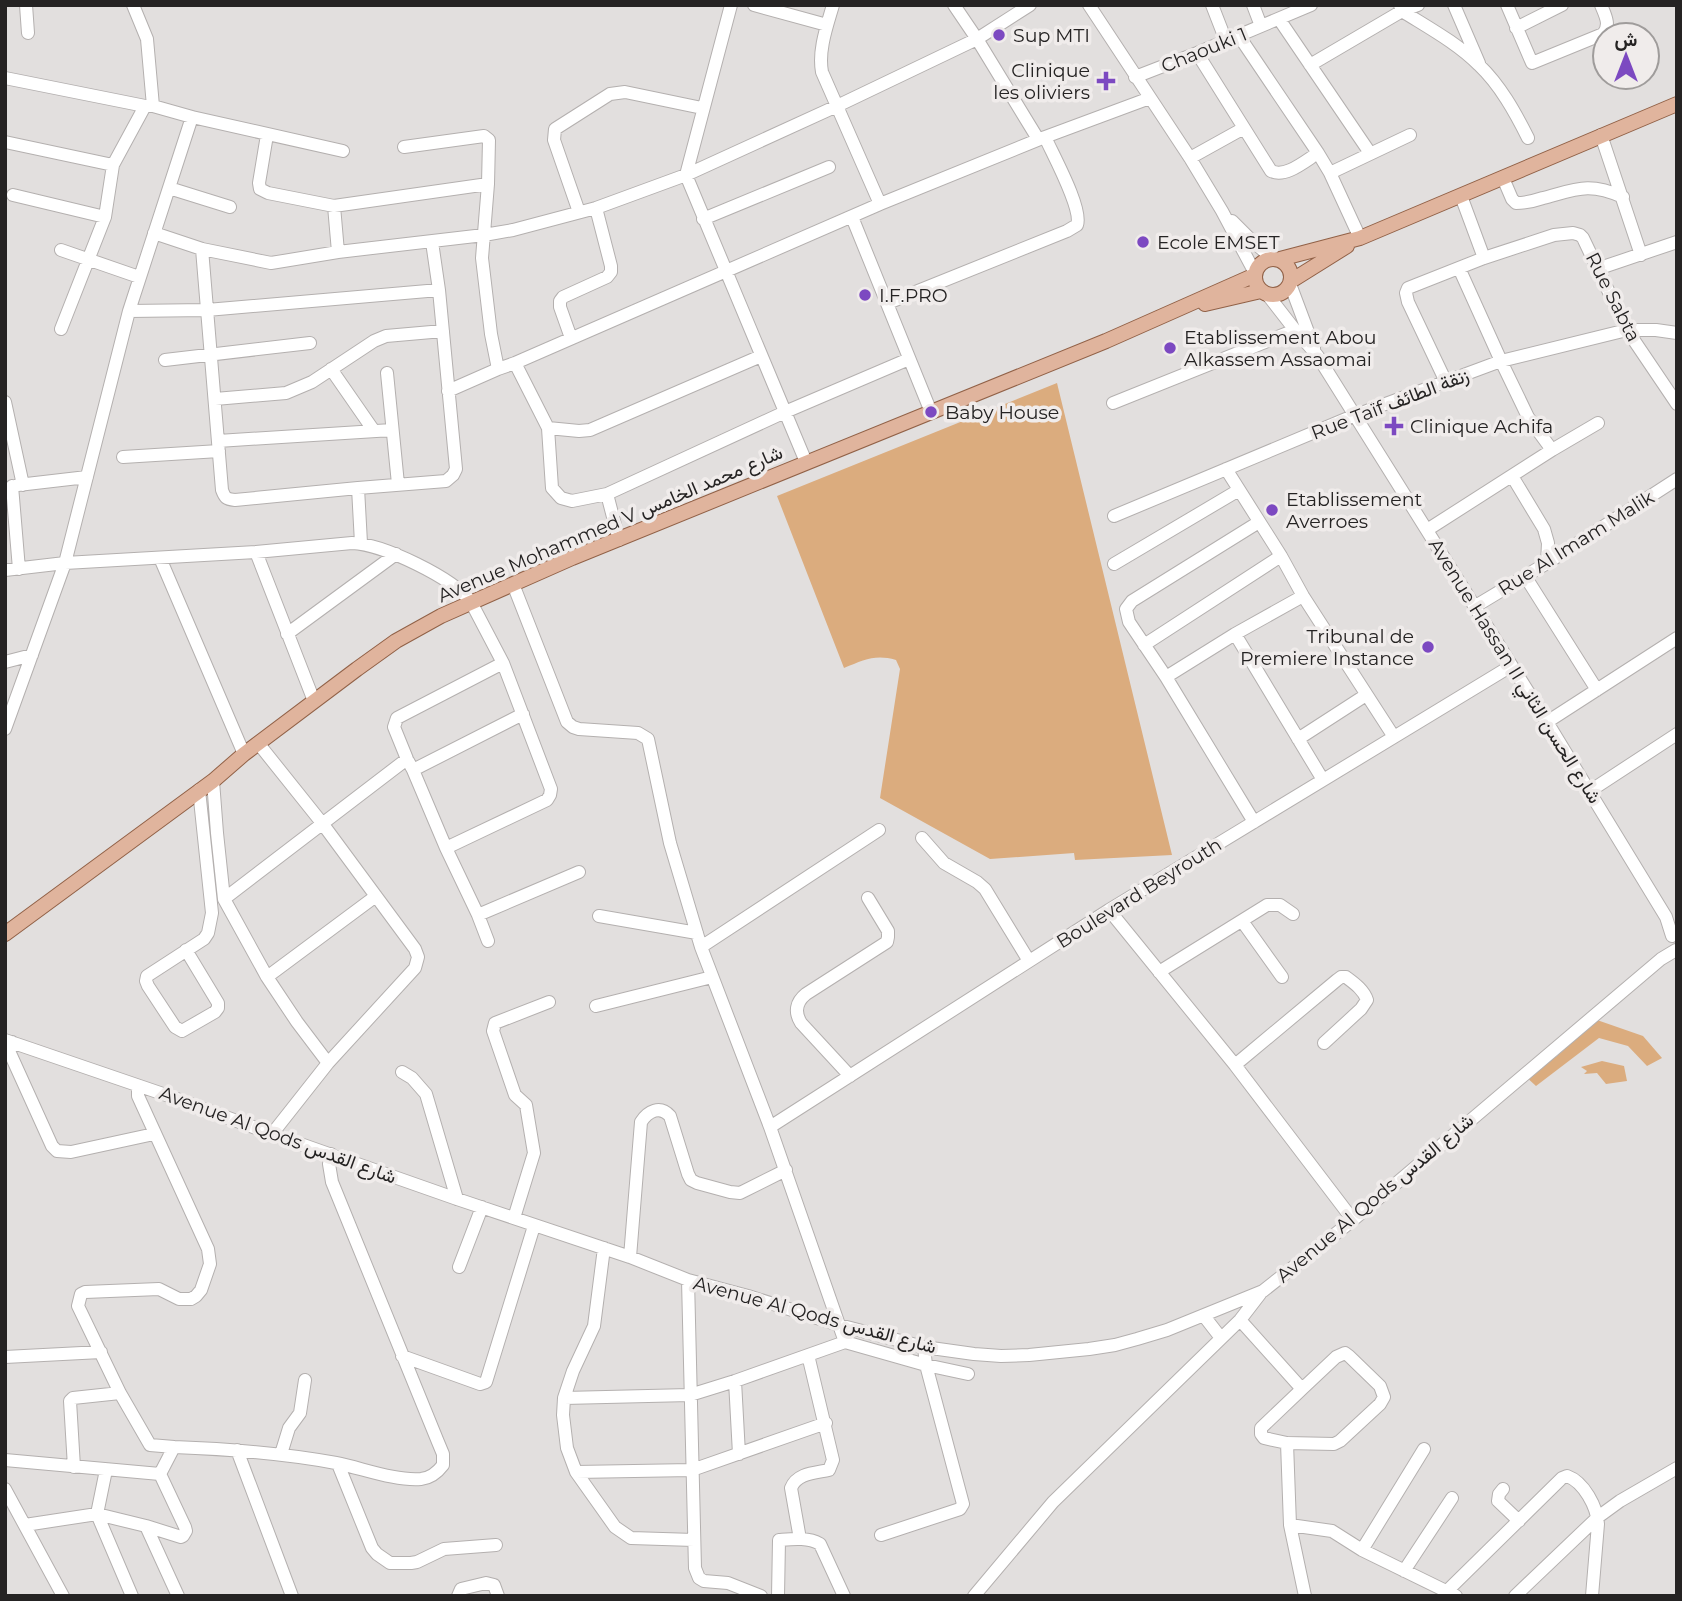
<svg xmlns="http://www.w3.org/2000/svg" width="1682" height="1601" font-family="Montserrat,Vazirmatn,sans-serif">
<rect width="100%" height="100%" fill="#e2dfde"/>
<path fill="#dbac7e" d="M1057,383L1172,855L1075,860L1074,853L990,859L880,798L900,669L896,660C875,654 864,660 844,668L777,496Z
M1597,1020L1643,1036L1662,1058L1647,1066L1628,1046L1599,1038L1536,1086L1523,1074L1557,1056Z
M1602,1061L1624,1066L1627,1081L1606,1084L1597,1073L1584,1074L1587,1071L1581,1067Z"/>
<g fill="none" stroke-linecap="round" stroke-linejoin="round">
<g stroke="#b4b0af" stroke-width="14">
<path id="minor" d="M26,5L28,33
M133,5L147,39L153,106
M731,5L686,175L806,462
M754,5L827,25
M833,5C827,26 818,50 822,72L880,204
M954,5L977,39L1038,139
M1089,5L1190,158L1222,211L1255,273
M1212,5L1226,41
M1253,5L1261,26
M1400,5L1402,11C1429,28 1457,43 1479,65C1500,85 1515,112 1528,138
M1454,5L1479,63
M1507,5L1532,63L1603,34C1611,25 1605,15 1601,5
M1279,19L1370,153
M1516,28L1562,5
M1239,36L1318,153L1330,173L1360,238
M1197,53L1271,171C1286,178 1305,161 1318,153
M1310,65L1402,11L1418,5
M1135,77L1197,53L1311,5
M5,78L145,106H153L192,117L343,151
M267,135L259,183L260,189L268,193L334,206L488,184
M1601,135L1641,255
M5,142L113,165
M404,147L484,136L489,140L488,184L482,258L491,334L498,369
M1190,158L1244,128
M1330,173L1410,135
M1503,178L1512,199L1516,203C1526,203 1534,201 1543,198C1577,189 1589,182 1623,197
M169,188L230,207
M13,195L105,217
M1461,196L1484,258
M334,206L338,252
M579,212L554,140L555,129L610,94L625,92L702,108
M852,217L931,412
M703,219L829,167
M1232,221L1250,239L1272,258
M154,233L202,249L271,263L338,252L484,235L513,230L596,208L686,175L837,106L977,39L1030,5
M202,249L222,490C225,498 226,499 235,500L358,488
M61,250L139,277
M1459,268L1501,361L1528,417L1552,450
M1597,269L1677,242
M1290,284L1314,348
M1267,294L1295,330L1317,355L1547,722L1666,917L1672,936
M888,303L1067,231L1077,225C1083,209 1053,155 1045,137
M129,311L207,310L439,290
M61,329L105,217L113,165L145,106
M571,338L560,307V301L563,297L607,277L611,272V266L596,208
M165,360L310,343
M515,363L548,428L579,431L590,430L761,356
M331,369L374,431
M387,373L398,484
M1446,382L1408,302L1406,293L1408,288L1484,258L1554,235L1573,233L1580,235L1583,238L1627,330L1677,404
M448,391L498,369L515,363L880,204L1045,137L1150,98
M215,399L286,393L312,382L374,341L386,336L443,331
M5,402L23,485
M1113,403L1295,330
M548,428L552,488L561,498L572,501L607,494
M218,441L392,430
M123,457L219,451
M1226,469L1281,556L1303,596L1394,737
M1512,476L1544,529L1548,543L1547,563
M18,485L87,477
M12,486L19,569
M1114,516L1353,416L1501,361L1627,330H1656L1677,333
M1427,530L1552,450L1598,423
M619,540L607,494L785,412L909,359
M361,543L358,488L446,481L453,475L456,469L439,290L432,242
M256,552L314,701
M160,558L244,754
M1114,564L1239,490
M5,570L65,563L256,552L352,543C383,544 453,578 471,602L503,663L551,789L550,795L547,800L446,848
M1525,576L1597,690
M513,584L567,722L573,727L579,729L638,733L648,739L670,843L701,947L770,1127L845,1342L735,1381L690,1395L564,1398
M1474,607L1547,563L1677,479
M287,634L396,554
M1235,634L1323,780
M1144,645L1281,556
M5,662L32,655
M1166,677L1235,634L1303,596
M1547,722L1677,638
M5,729L65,563L129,311L192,117
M1298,739L1366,695
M258,743L322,823L415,949L418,957L415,968L328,1063L272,1134
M413,770L523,714
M213,781L217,833L224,899L267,977L297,1022L328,1063
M1590,791L1677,734
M1254,822L1166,677L1129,622L1126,609L1132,601L1259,522
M922,838L944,863L977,882L985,889L1029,961
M224,899L407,759
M1109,910L1235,1065L1353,1220
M478,915L579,872
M599,916L697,933
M1242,921L1282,977
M488,941L478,915L446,848L413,770L407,759L394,727L397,718L503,663
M701,947L879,830
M186,950L218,1003V1008L215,1012L182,1031L175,1027L148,986L146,981L147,976L204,939L208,933L212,913L199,790
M1159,972L1267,905H1280L1293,914
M267,977L376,896
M596,1006L712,977
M5,1040L169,1096L272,1134L457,1199L630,1257L688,1280L748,1296L839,1325L924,1347L974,1354L1001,1356L1029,1355L1089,1349L1115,1345L1137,1339L1167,1330L1263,1291L1353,1220L1661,959L1676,950
M12,1042L9,1051L52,1146L57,1151L71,1152L154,1134
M1235,1065L1337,980L1341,977H1346C1354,983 1364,990 1367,1000L1361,1009L1324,1043
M402,1072L412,1078L426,1094L457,1199
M850,1076L801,1023C794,1012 796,1002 806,994L887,942L888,937V931L868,898
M138,1086V1096L208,1249L210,1264L201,1290L196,1296L191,1299H179L159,1289L85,1292L81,1294L78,1306L120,1393L150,1445L174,1447
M770,1127L1109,910L1511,666
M514,1218L534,1153L526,1105L515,1095L493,1031L495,1023L549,1002
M604,1248L594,1326L573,1371L564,1398L563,1415L567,1448L576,1472L615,1527L631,1538L694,1540
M630,1257L641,1122C648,1111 660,1105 670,1116L688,1174L691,1180L697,1183L730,1192L740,1193L786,1170
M459,1267L482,1207
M688,1280L695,1568L699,1578L704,1581L728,1583L761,1596
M1204,1316L1221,1338
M1240,1320L1302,1389L1261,1428V1434L1264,1438L1287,1443L1334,1444L1340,1441L1380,1404L1384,1397L1380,1386L1349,1356L1345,1353L1336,1357L1302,1389
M845,1342L926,1365L968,1374
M402,1356L480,1384L486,1382L534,1226
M5,1357L101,1352
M735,1381L739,1454
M1287,1443L1290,1525L1305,1596
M237,1450L292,1596
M281,1454L289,1428L300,1413L305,1380
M5,1460L160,1474
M338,1464L372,1548L377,1554L390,1563H411L417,1562L444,1549L496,1545
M74,1467L70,1401L73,1398L120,1393
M106,1470L97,1514L132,1596
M576,1472L692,1470L826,1423
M160,1474L174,1447C228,1449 282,1453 336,1463C362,1468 394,1481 421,1479C431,1478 437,1473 443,1465V1454L438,1442L332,1182L329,1164L331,1154
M5,1489L63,1596
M1503,1489L1499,1494L1498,1501L1519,1521
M25,1525L97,1514L146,1526L181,1537L183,1536L186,1531L185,1527L160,1474
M1290,1525L1332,1531L1362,1550L1456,1596
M146,1526L178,1596
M881,1535L960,1509L963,1504L926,1365L924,1347
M800,1539L791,1488C797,1473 815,1473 829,1470L833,1460L808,1355
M1362,1550L1424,1449
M1404,1571L1452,1498
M1447,1591L1562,1478L1567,1476C1584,1482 1597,1507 1598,1524L1592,1596
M458,1596L461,1589L486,1583L494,1585L498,1596
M778,1596L779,1540C792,1539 808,1537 820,1544L844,1596
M974,1596L1053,1502L1240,1320L1260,1294
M1515,1596L1598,1517L1620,1501L1677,1468"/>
</g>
<g stroke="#916147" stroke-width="16">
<path id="major" d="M1255 277a18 18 0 1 1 36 0a18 18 0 1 1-36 0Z
M1280,259L1360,238L1677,104
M1291,281L1347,246
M1205,304L1261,291
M5,934L213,781L244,754L357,669L396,641L441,616L572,558L1106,341L1255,275"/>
</g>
<use href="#minor" stroke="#fff" stroke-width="12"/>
<use href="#major" stroke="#e0b49d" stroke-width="14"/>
</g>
<g fill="#7c49c1" stroke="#f0eceb" stroke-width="2.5">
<circle cx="999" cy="35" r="7"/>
<path d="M1102.5 70.5h7v7h7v7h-7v7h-7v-7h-7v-7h7z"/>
<circle cx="1143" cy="242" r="7"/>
<circle cx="865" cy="295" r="7"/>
<circle cx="1170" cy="348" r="7"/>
<circle cx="931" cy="412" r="7"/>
<path d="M1390.5 415.5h7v7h7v7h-7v7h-7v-7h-7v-7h7z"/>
<circle cx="1272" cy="510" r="7"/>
<circle cx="1428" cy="647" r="7"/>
</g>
<g text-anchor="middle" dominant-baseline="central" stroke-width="7" stroke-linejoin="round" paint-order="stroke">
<g font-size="19" fill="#252323" stroke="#f0eceb" text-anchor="start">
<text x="1013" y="35">Sup MTI</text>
<text x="1090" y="70" text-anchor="end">Clinique<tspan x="1090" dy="22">les oliviers</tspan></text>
<text x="1157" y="242">Ecole EMSET</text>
<text x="879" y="295">I.F.PRO</text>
<text x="1184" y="337">Etablissement Abou<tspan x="1184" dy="22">Alkassem Assaomai</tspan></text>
<text x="945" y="412">Baby House</text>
<text x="1410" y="426">Clinique Achifa</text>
<text x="1286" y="499">Etablissement<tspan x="1286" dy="22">Averroes</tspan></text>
<text x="1414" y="636" text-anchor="end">Tribunal de<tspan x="1414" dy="22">Premiere Instance</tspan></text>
</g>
<g font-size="19" fill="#252323" stroke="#f0eceb">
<text transform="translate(1204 50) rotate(-22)">Chaouki 1</text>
<text transform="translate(1613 297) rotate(63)">Rue Sabta</text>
<text transform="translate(1390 404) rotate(-21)">Rue Taïf زنقة الطائف</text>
<text transform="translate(610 524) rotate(-23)">Avenue Mohammed V شارع محمد الخامس</text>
<text transform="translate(1576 543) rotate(-32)">Rue Al Imam Malik</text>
<text transform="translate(1515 671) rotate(58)">Avenue Hassan II شارع الحسن الثاني</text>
<text transform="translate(1139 893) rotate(-32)">Boulevard Beyrouth</text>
<text transform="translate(278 1135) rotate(20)">Avenue Al Qods شارع القدس</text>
<text transform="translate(1375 1198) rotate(-40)">Avenue Al Qods شارع القدس</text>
<text transform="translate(815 1315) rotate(15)">Avenue Al Qods شارع القدس</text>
</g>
</g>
<rect width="1682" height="1601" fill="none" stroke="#252323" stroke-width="14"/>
<g transform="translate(1626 56)"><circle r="33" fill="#f0eceb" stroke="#9f9c9b" stroke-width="2"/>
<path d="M0-5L12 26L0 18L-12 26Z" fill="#7c49c1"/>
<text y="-10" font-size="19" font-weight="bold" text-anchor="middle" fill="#252323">ش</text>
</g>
</svg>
